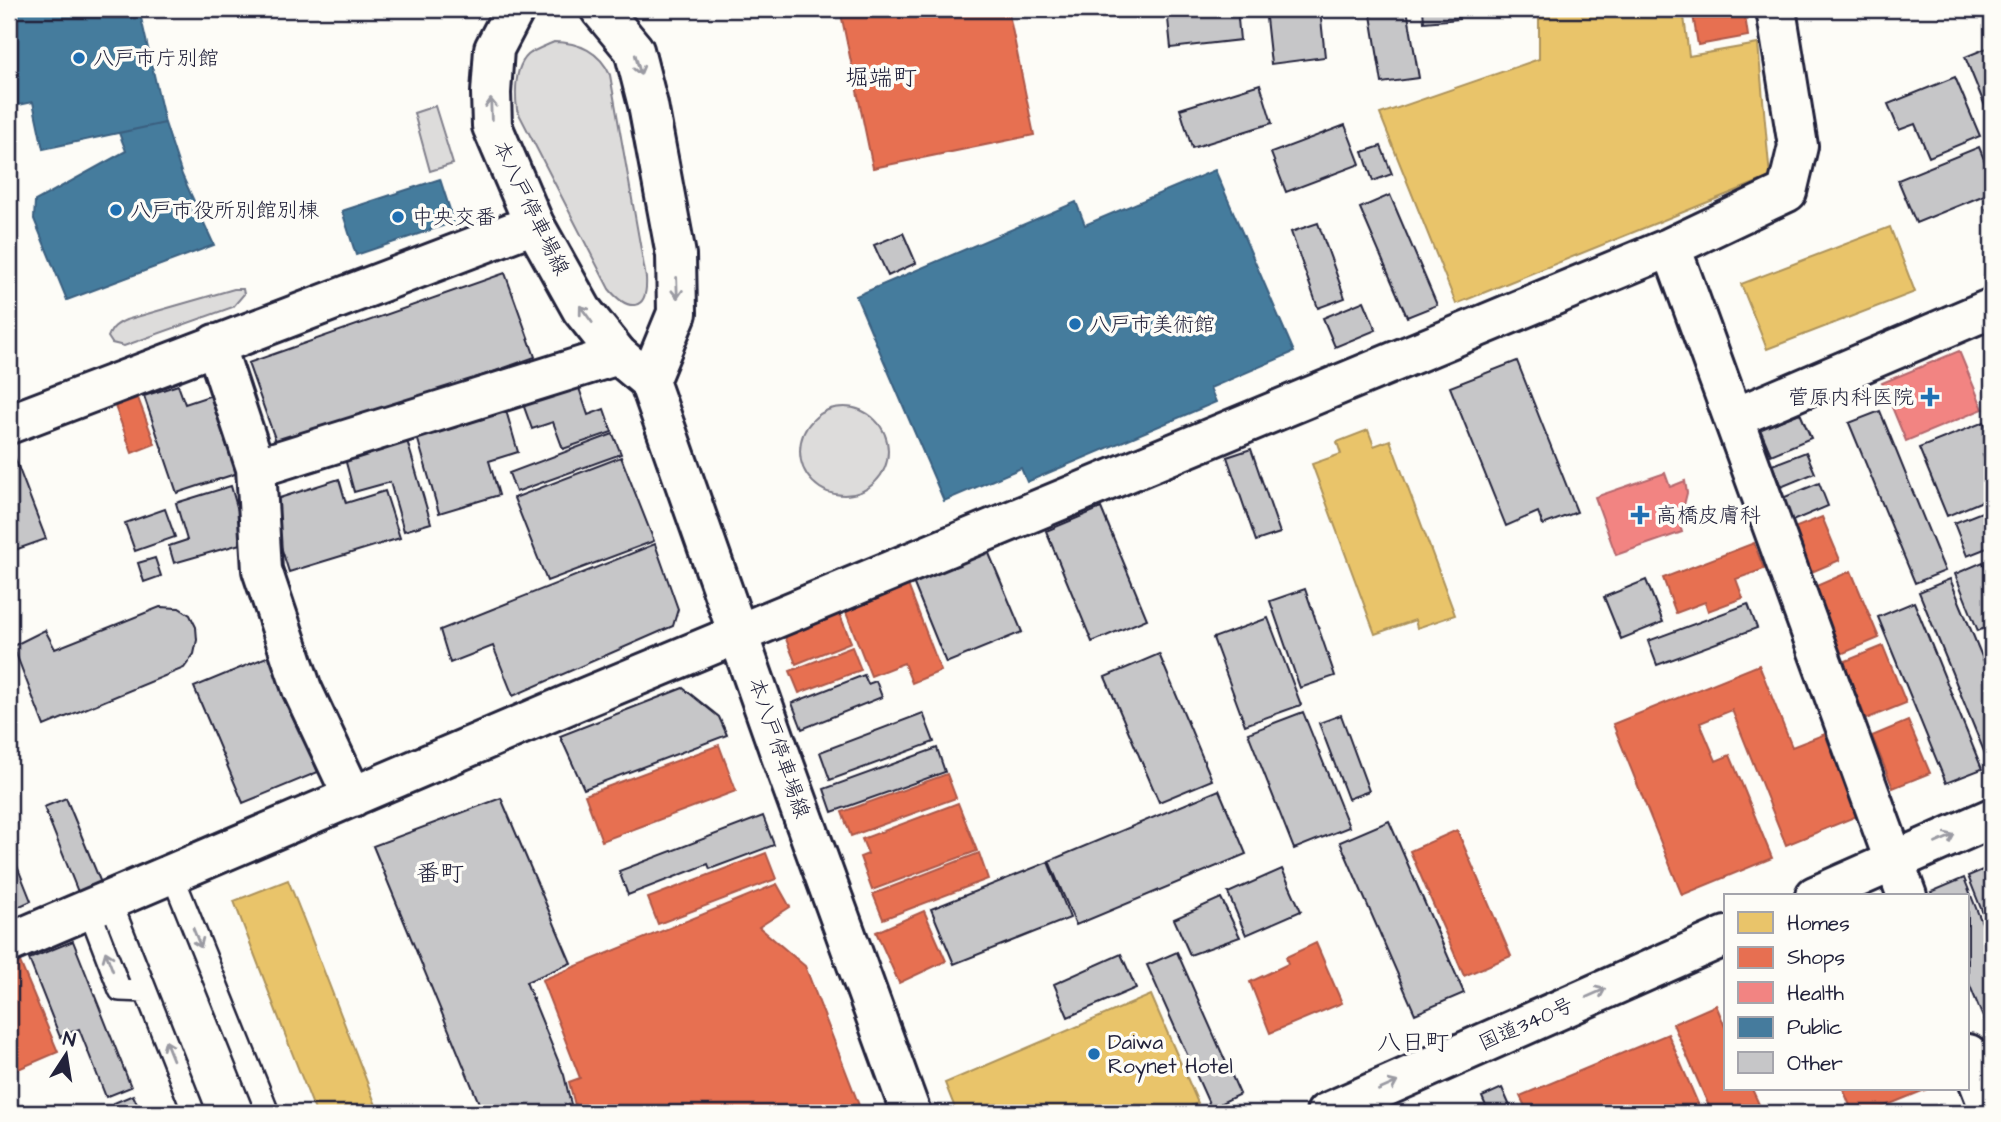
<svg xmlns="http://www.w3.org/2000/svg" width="2001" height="1122" font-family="'Architects Daughter','Klee One',sans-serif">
<rect width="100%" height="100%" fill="#fdfcf7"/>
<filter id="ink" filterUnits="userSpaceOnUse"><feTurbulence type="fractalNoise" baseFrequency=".0143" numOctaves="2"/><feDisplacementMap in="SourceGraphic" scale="14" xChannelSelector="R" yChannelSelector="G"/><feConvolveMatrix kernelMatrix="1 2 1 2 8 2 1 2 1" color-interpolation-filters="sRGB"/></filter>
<g filter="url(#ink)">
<path fill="#dddcdb" stroke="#807f8b" stroke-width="2" d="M554,42C579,42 600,52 610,75L646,278C648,312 628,312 609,289L517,110C515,93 514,68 528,55C535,49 546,46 554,42Z
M435,106L453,164L430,171L414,113Z
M234,289H243L244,294L233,307L124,346L112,343L108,337C112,327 117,324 126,320Z
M800 451a44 44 0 1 1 88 0a44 44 0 1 1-88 0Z"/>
<path fill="#e9c46a" stroke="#ad935c" stroke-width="2" d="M1539,9H1683L1689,56L1758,44L1770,177L1456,304L1380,114L1539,59Z
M1890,227L1915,292L1767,349L1741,284Z
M1368,430L1374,446L1390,440L1455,615L1417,628L1415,620L1375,634L1312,464L1341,454L1337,442Z
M288,880L308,930L379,1113H316L291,1050L234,901Z
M1151,995L1198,1103L1173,1113H957L945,1083Z"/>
<path fill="#e76f51" stroke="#ac584a" stroke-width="2" d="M840,9H1008L1034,135L873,168Z
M1692,9H1744L1748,36L1698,45Z
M138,398L155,444L132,453L115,406Z
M1822,517L1840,560L1807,574L1789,530Z
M1754,543L1764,569L1736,579L1743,598L1708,611L1705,602L1676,613L1663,578Z
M1851,571L1879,638L1841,654L1814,587Z
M908,585L941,671L912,683L904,663L871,676L845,610Z
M839,613L851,642L796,664L784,634Z
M1883,646L1906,703L1866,719L1843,662Z
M852,647L861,670L799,693L790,671Z
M1759,665L1792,747L1825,734L1857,816L1786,845L1732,710L1700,723L1716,761L1730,755L1772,858L1682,895L1613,724Z
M1908,721L1930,773L1893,788L1872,736Z
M719,745L736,791L602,841L585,795Z
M947,774L956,798L851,836L842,812Z
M958,803L977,851L872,890L860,857L868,854L862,839Z
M1457,830L1511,956L1464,976L1410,851Z
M766,853L776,879L658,924L648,898Z
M979,853L988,879L883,919L873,894Z
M777,884L790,907L759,927L805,966L862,1113H577L569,1082L580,1078L542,980Z
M924,911L946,961L899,983L876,932Z
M1316,943L1342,1003L1270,1033L1250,982L1288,964L1286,957Z
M20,962L58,1052L9,1073V967Z
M1716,1005L1726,1029V1089H1752L1763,1113H1712L1673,1024Z
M1668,1034L1702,1113H1528L1520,1096Z
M1843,1089H1927L1868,1113H1853Z"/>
<path fill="#f28482" stroke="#b4676d" stroke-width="2" d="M1959,351L1983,409L1906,441L1882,383Z
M1665,473L1670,487L1685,481L1687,493L1684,505L1677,515L1682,532L1616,555L1595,497Z"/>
<path fill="#457b9d" stroke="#3a6080" stroke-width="2" d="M9,9H110L111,13L139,9L165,123L43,149L33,102L9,107Z
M165,123L182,175L214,245L67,300L34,219L35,201L126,151L119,133Z
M1215,170L1294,352L1210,388L1216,402L1027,482L1021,468L944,501L856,296L1076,202L1085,225Z
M440,179L454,222L356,255L342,211Z"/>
<path fill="#c6c6c8" stroke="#22223b" stroke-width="2" d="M1167,9H1237L1240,40L1171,48Z
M1265,9H1320L1325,57L1271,64Z
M1370,9H1407L1419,78L1382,83Z
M1423,9H1458L1459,19L1424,22Z
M1992,46V123L1965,57Z
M1955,77L1980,136L1929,157L1915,124L1899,130L1888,104Z
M1260,84L1272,123L1192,148L1180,109Z
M1345,125L1360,164L1286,192L1271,153Z
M1381,146L1392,174L1373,181L1363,152Z
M1979,147L1992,179V192L1916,223L1898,180Z
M1390,195L1437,305L1407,317L1360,208Z
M1992,207V223L1986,209Z
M1318,223L1345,298L1318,308L1291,232Z
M903,233L916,263L888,276L874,245Z
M505,273L535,357L278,447L248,363Z
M1364,301L1376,330L1335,347L1323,318Z
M1517,361L1577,512L1543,525L1538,512L1506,526L1450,387Z
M178,385L185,404L215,394L241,472L177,493L144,396Z
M578,385L588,415L604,409L612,432L563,449L553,422L532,429L523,404Z
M505,407L518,452L489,461L499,495L439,513L416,433Z
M1880,411L1945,571L1915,583L1849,423Z
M1800,413L1811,438L1771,455L1760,429Z
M1984,422L1992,442V452L1983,455L1992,479V497L1947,516L1919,448Z
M613,434L621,454L516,492L509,473Z
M406,437L431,523L404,531L390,482L354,492L344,455Z
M11,448L46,539L9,552V449Z
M1251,449L1280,533L1256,541L1227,457Z
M1806,452L1815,473L1781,487L1772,465Z
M621,457L654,541L547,581L514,498Z
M339,479L346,503L385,491L400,538L289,572L267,502Z
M1819,483L1828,506L1790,522L1780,499Z
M231,486L247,542L174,563L169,546L187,540L176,503Z
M1101,508L1147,619L1092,642L1046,531Z
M1992,508V546L1967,556L1954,523Z
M165,509L175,537L135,551L125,523Z
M655,544L678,609L673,626L513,696L493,646L450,663L440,630Z
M988,551L1022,632L946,663L913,582Z
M155,558L161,576L144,582L138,563Z
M1983,562L1992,584V625L1978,631L1955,574Z
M1950,579L1992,681V771L1919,592Z
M1646,580L1663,622L1621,639L1604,597Z
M1305,589L1335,676L1300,688L1270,601Z
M1914,602L1982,769L1946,783L1878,617Z
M1748,604L1757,628L1657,665L1648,641Z
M160,607L179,608L190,615L196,627L197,640L194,654L184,668L44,726L13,646L45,630L55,649Z
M1268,618L1301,705L1245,725L1213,638Z
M1992,652V668L1986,654Z
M1159,654L1212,780L1159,802L1105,677Z
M269,656L318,772L243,803L194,687Z
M864,675L868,684L876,681L882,697L802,729L792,703Z
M683,688L719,717L727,735L584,789L560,736Z
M1303,712L1349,827L1294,849L1248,733Z
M923,713L934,742L830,780L820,752Z
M1341,715L1369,791L1348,799L1319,723Z
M937,748L945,772L832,812L824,789Z
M1219,790L1246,854L1076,925L1049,861Z
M66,798L101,883L78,892L44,807Z
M501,798L571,963L526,982L564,1075L573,1113H483L373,846Z
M763,816L774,845L710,869L708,864L628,895L619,871Z
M1389,821L1464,993L1415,1014L1340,842Z
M9,846L31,901L9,911Z
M1048,862L1070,918L954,964L931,909Z
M1992,866V936L1968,876Z
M1282,869L1301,911L1246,935L1228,893Z
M1964,878L1992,948V1017L1984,1020L1968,981V896H1933L1931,892Z
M1221,898L1240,937L1190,955L1174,919Z
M73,941L131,1087L106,1097L79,1029L60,1037L29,959Z
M1177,952L1240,1094L1211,1108L1147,965Z
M1121,954L1136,988L1068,1017L1054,984Z
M1502,1088L1513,1113H1489L1482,1097Z
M133,1095L141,1113H118L114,1103Z"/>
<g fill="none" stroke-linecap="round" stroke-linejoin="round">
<g stroke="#22223b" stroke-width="26">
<path id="service" d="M172,874L268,1113
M110,900L194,1113
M89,909L120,990L145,991"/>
</g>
<g stroke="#22223b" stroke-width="44">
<path id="minor" d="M1671,247L1787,192L1798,146L1776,9
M215,344L256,468L262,570L302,689L353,797
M1734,418L1992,308
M9,424L534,224
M256,468L618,355
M9,943L579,700L1671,247L1907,896
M1968,1054L1991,1113"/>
</g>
<g stroke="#22223b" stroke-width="44">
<path id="primary" d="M515,9L494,49L491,93L492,126L534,224L582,310L618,355L649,381L781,756L911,1113
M600,9L634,50L648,105L676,255L677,313L649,381"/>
</g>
<g stroke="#22223b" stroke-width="44">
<path id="trunk" d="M1815,896L1992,818
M1326,1113L1726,936"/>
</g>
<use href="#service" stroke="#fdfcf7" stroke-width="21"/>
<use href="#minor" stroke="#fdfcf7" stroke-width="38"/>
<use href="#primary" stroke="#fdfcf7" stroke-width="38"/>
<use href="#trunk" stroke="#fdfcf7" stroke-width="38"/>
</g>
<defs><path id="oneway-shaft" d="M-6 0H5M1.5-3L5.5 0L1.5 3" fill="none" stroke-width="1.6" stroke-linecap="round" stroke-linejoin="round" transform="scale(1.75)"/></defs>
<g stroke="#9a9aa2">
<use href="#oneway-shaft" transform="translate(638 65) rotate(75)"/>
<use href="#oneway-shaft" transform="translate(491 109) rotate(-92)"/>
<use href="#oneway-shaft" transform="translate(677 288) rotate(88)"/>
<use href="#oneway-shaft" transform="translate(586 314) rotate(-126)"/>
<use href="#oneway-shaft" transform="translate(1945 839) rotate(-24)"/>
<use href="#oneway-shaft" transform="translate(197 938) rotate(68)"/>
<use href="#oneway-shaft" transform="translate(109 961) rotate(-111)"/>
<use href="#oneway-shaft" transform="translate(1596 993) rotate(-24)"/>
<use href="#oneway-shaft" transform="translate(169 1050) rotate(-112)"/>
<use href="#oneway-shaft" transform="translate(1388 1086) rotate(-24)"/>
</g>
</g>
<g fill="#1f6fb2" stroke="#fdfcf7" stroke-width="2.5">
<circle cx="79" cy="58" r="7"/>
<circle cx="116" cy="210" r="7"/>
<circle cx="398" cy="217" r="7"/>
<circle cx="1075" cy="324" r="7"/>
<path d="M1926.5 386.5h7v7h7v7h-7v7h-7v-7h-7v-7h7z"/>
<path d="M1636.5 504.5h7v7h7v7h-7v7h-7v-7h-7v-7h7z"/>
<circle cx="1094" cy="1054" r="7"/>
</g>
<g text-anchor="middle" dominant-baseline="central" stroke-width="7" stroke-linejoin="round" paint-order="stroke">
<g font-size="21" fill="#22223b" stroke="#fdfcf7" text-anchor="start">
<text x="93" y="58">八戸市庁別館</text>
<text x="130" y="210">八戸市役所別館別棟</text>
<text x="412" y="217">中央交番</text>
<text x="1089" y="324">八戸市美術館</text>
<text x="1914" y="397" text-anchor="end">菅原内科医院</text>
<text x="1656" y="515">高橋皮膚科</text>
<text x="1108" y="1042">Daiwa<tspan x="1108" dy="24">Roynet Hotel</tspan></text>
</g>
<g font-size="21" fill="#22223b" stroke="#fdfcf7">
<text transform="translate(531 208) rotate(64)">本八戸停車場線</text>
<text transform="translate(779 748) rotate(71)">本八戸停車場線</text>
<text transform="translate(1526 1024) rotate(-24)">国道340号</text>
</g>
<g font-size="24" fill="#22223b" stroke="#fdfcf7">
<text x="881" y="78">堀端町</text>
<text x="440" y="874">番町</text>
<text x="1413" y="1043">八日町</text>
</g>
</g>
<rect width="2001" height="1122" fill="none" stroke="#fdfcf7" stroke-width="35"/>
<rect x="18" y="18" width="1966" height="1087" fill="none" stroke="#22223b" stroke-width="2.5" filter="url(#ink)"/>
<rect x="1724" y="894" width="245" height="196" fill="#fdfcf7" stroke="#a5a5ac" stroke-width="2"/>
<rect x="1738" y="912" width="35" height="21" fill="#e9c46a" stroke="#a5a5ac" stroke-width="2"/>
<text x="1787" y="930" font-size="21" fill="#22223b">Homes</text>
<rect x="1738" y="947" width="35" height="21" fill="#e76f51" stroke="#a5a5ac" stroke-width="2"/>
<text x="1787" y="964" font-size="21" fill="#22223b">Shops</text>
<rect x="1738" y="982" width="35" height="21" fill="#f28482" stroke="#a5a5ac" stroke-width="2"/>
<text x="1787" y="1000" font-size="21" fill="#22223b">Health</text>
<rect x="1738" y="1017" width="35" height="21" fill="#457b9d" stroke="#a5a5ac" stroke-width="2"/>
<text x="1787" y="1034" font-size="21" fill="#22223b">Public</text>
<rect x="1738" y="1052" width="35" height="21" fill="#c6c6c8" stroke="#a5a5ac" stroke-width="2"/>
<text x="1787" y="1070" font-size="21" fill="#22223b">Other</text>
<g transform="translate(66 1055) rotate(12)" stroke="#fdfcf7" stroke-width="5" paint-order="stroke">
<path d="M0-5L12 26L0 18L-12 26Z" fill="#22223b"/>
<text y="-10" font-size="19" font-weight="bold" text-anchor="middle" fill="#22223b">N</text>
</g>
</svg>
